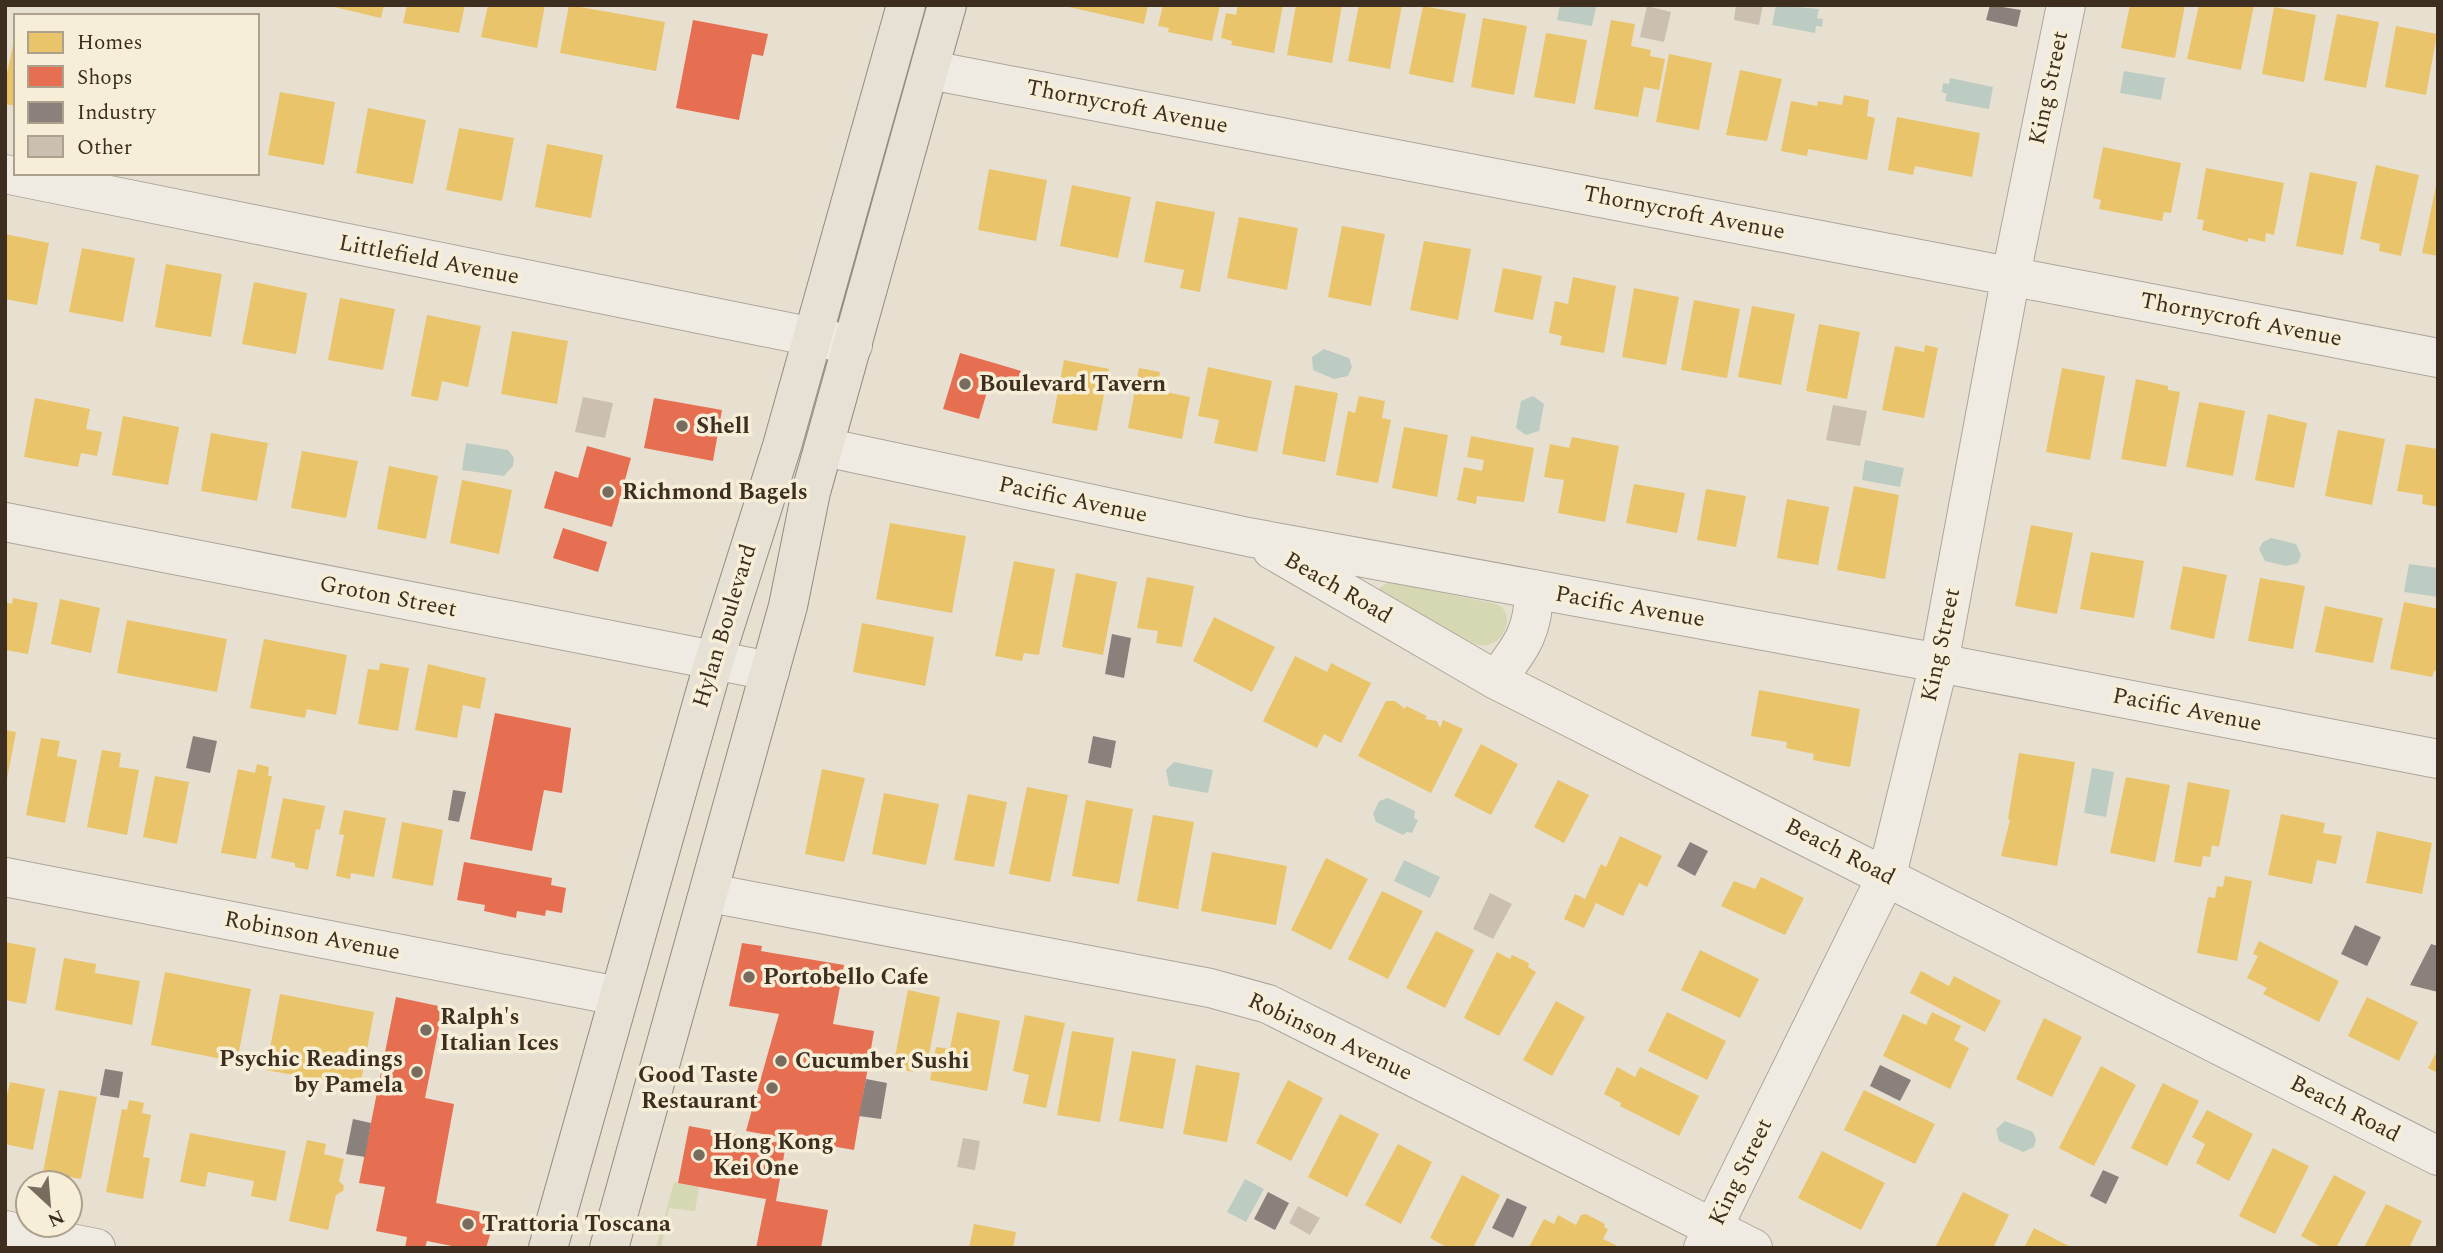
<svg xmlns="http://www.w3.org/2000/svg" width="2443" height="1253" font-family="Spectral,serif">
<rect width="100%" height="100%" fill="#e7e0d1"/>
<path fill="#d6d7b3" d="M1389,582L1497,604C1519,615 1501,651 1478,645L1385,600L1378,589Z
M674,1182L699,1187L695,1211L669,1208L661,1248H656Z"/>
<path fill="#bcccc2" d="M1560,5L1596,7L1592,26L1557,20Z
M1776,5L1819,9L1817,18L1823,19L1822,27L1816,26L1815,33L1772,25Z
M2124,71L2165,78L2161,100L2120,93Z
M1950,78L1993,87L1989,109L1945,101L1947,94L1942,92L1943,83L1949,84Z
M1324,349L1349,358L1352,367L1348,376L1334,379L1313,370L1312,357Z
M1533,396L1544,404L1539,431L1526,435L1516,428L1521,401Z
M466,443L508,450L514,458L513,466L504,476L462,470Z
M1865,460L1904,468L1900,487L1862,480Z
M2271,538L2296,544L2301,555L2298,563L2286,566L2265,561L2259,549L2263,542Z
M2409,564L2438,568V597L2404,592Z
M1174,762L1213,770L1208,793L1169,786L1166,770Z
M2092,768L2114,772L2106,817L2084,813Z
M1388,798L1415,811L1414,818L1418,820L1412,833L1407,832L1403,835L1376,822L1373,814L1379,801Z
M1404,860L1440,877L1430,898L1394,881Z
M2005,1121L2033,1132L2036,1140L2034,1147L2023,1152L1999,1141L1996,1129Z
M1245,1179L1264,1189L1246,1222L1227,1212Z"/>
<path fill="#e9c46a" d="M326,5H384L381,18Z
M407,5H465L459,33L403,23Z
M488,5H545L537,48L481,37Z
M569,5L665,22L656,71L560,53Z
M1060,5H1148L1144,24Z
M1163,5H1220L1212,41L1168,32L1169,28L1158,26Z
M1238,5H1283L1274,53L1231,45L1232,41L1221,38L1226,13L1236,15Z
M1296,5H1342L1332,63L1287,55Z
M1359,5H1402L1390,69L1348,61Z
M2130,5H2185L2175,58L2121,48Z
M2199,5H2254L2241,70L2187,59Z
M1423,6L1466,14L1453,83L1409,74Z
M2274,7L2316,15L2304,82L2262,74Z
M2337,14L2379,22L2366,88L2324,80Z
M1483,18L1527,26L1514,95L1471,87Z
M1611,20L1635,24L1631,46L1651,50L1650,56L1665,59L1659,90L1644,87L1638,117L1594,109Z
M2396,26L2437,34L2426,95L2385,87Z
M1546,33L1587,40L1575,104L1534,97Z
M14,40L16,41V106L5,104V83Z
M1669,54L1712,63L1699,130L1656,122Z
M1740,70L1782,79L1767,141L1726,135Z
M280,92L335,102L324,165L268,155Z
M1844,95L1869,100L1867,116L1875,118L1867,160L1808,149L1807,156L1781,151L1791,101L1817,106L1818,101L1842,105Z
M368,108L426,120L413,184L356,173Z
M1897,117L1980,133L1972,177L1915,166L1913,175L1888,170Z
M459,128L514,138L502,201L446,190Z
M547,144L603,155L591,218L535,207Z
M2103,147L2181,163L2171,213L2164,212L2162,221L2099,209L2101,200L2093,198Z
M2376,165L2419,175L2401,256L2379,251L2380,244L2360,239Z
M2206,168L2284,183L2274,235L2266,233L2265,242L2248,238V242L2202,230L2204,220L2197,219Z
M989,169L1047,180L1036,241L978,230Z
M2310,172L2357,182L2343,255L2296,246Z
M2437,181H2438V256L2422,253Z
M1072,185L1131,197L1118,258L1060,246Z
M1156,201L1215,212L1200,292L1180,288L1184,270L1144,262Z
M1239,217L1298,228L1287,290L1227,278Z
M1342,226L1385,234L1371,306L1328,297Z
M5,234L49,243L37,305L5,299Z
M1424,241L1471,249L1458,320L1410,310Z
M82,248L135,258L123,322L69,312Z
M166,264L222,274L211,337L155,327Z
M1503,268L1542,276L1533,320L1494,312Z
M1573,277L1616,286L1604,353L1560,345L1562,336L1549,333L1555,301L1568,304Z
M254,282L307,293L296,354L242,344Z
M1634,288L1679,297L1666,365L1622,357Z
M340,298L395,309L383,370L328,360Z
M1694,300L1740,309L1727,378L1681,370Z
M1752,306L1795,314L1781,385L1738,377Z
M427,315L481,326L468,387L442,381L438,401L411,396Z
M1819,324L1860,332L1847,399L1806,391Z
M512,331L568,341L557,404L501,394Z
M1925,345L1938,348L1924,418L1882,410L1895,346L1924,352Z
M1064,360L1109,369L1097,431L1052,423Z
M1208,367L1272,381L1257,452L1214,443L1219,420L1198,416Z
M1139,368L1160,372L1157,390L1190,397L1182,439L1128,428Z
M2062,368L2105,376L2090,460L2046,452Z
M2136,379L2168,386V390L2180,392L2166,467L2121,459Z
M1295,385L1338,393L1325,462L1282,454Z
M1359,396L1385,401L1382,418L1391,420L1378,483L1336,475L1348,411L1355,413Z
M35,398L90,409L86,429L102,432L97,456L81,453L78,467L24,457Z
M2199,402L2245,411L2233,476L2186,467Z
M2268,414L2307,423L2294,488L2255,480Z
M123,416L179,427L168,485L112,475Z
M1404,427L1448,435L1437,497L1392,488Z
M2338,430L2385,439L2372,505L2325,496Z
M211,433L268,443L257,501L201,491Z
M1471,436L1534,448L1524,502L1477,496L1476,504L1457,500L1464,467L1482,471L1484,460L1467,457Z
M1572,437L1619,446L1605,522L1558,513L1564,480L1544,477L1550,444L1569,448Z
M2406,444L2438,449V507L2422,504L2423,495L2397,491Z
M302,451L358,461L346,518L291,508Z
M389,466L438,476L426,539L377,529Z
M462,480L512,490L499,554L450,543Z
M1634,484L1685,493L1677,533L1626,523Z
M1854,486L1899,495L1885,579L1837,570Z
M1706,489L1746,496L1736,547L1697,540Z
M1787,499L1829,507L1818,565L1777,558Z
M890,523L966,536L952,613L876,599Z
M2031,525L2073,533L2057,614L2015,606Z
M2091,552L2144,561L2134,618L2080,609Z
M1014,561L1055,569L1039,655L1024,653L1022,661L995,656Z
M2183,566L2227,575L2214,639L2170,629Z
M1076,573L1117,582L1103,655L1062,647Z
M1147,577L1194,586L1182,647L1156,643L1158,631L1137,628Z
M2260,578L2305,586L2293,649L2248,641Z
M13,598L38,603L28,654L5,650V602L12,604Z
M60,599L100,608L91,653L51,644Z
M2404,602L2438,609V672L2434,671L2432,677L2390,669Z
M2325,606L2383,618L2373,663L2315,652Z
M1214,617L1275,647L1252,692L1193,661Z
M127,620L227,639L217,692L117,673Z
M862,623L934,637L925,686L853,672Z
M264,639L347,655L336,715L307,709L305,718L250,708Z
M1295,656L1327,672L1331,663L1371,683L1341,743L1324,734L1317,748L1263,721Z
M380,663L409,668L398,731L358,724L368,669L379,670Z
M428,664L486,678L480,709L463,705L457,738L415,730Z
M1759,690L1860,709L1850,767L1813,760L1814,754L1786,748L1787,742L1751,736Z
M1386,701H1395L1405,709L1406,706L1427,716L1425,719L1437,721L1440,728L1443,720L1463,729L1431,793L1358,756Z
M5,730L16,732L7,779H5Z
M41,738L60,741L57,756L77,760L65,823L26,815Z
M1481,744L1518,764L1491,815L1454,796Z
M102,750L121,753L119,767L139,770L127,835L87,827Z
M2019,753L2075,762L2057,866L2001,856L2010,820L2008,819Z
M257,764L269,767L268,776H272L256,859L221,853L238,769L255,773Z
M822,769L865,778L844,862L805,854Z
M155,776L189,782L177,844L143,837Z
M2126,777L2170,785L2155,862L2110,853Z
M1558,780L1589,795L1564,843L1534,827Z
M2188,782L2230,790L2219,847L2212,845L2210,857L2203,856L2201,867L2174,862Z
M1027,787L1068,795L1050,882L1009,874Z
M884,793L939,804L926,865L872,854Z
M968,794L1007,802L994,867L954,860Z
M283,798L325,806L320,830L316,829L308,870L295,867V863L271,858Z
M1086,800L1133,809L1119,884L1072,876Z
M344,810L386,818L374,877L351,873L350,879L336,876L344,835L339,834Z
M2281,814L2325,823L2323,833L2342,836L2336,864L2317,860L2312,884L2268,875Z
M1153,815L1194,822L1178,909L1137,901Z
M402,822L443,830L433,886L392,878Z
M2377,831L2432,843L2422,894L2366,883Z
M1620,836L1662,856L1647,887L1639,883L1623,916L1596,903L1584,928L1564,919L1575,894L1585,899L1601,864L1606,867Z
M1212,852L1287,866L1276,925L1201,911Z
M1326,858L1368,879L1331,950L1291,930Z
M2225,876L2252,881L2237,961L2197,953L2208,897L2215,898L2217,886L2223,887Z
M1761,877L1804,898L1785,935L1721,906L1734,881L1755,889Z
M1382,891L1423,911L1388,979L1348,959Z
M1436,931L1474,950L1445,1008L1406,988Z
M2259,941L2339,981L2319,1022L2263,994L2267,988L2247,978L2258,956L2253,954Z
M5,942L36,948L26,1004L5,1000Z
M1700,950L1759,979L1740,1018L1681,990Z
M1497,952L1510,959L1512,955L1529,963L1528,967L1536,972L1499,1036L1464,1018Z
M64,958L96,964L95,973L140,981L132,1025L55,1010Z
M1921,971L1949,986L1954,976L2001,1001L1985,1032L1910,993Z
M165,972L251,989L237,1062L151,1045Z
M908,990L940,997L927,1065L914,1062L913,1072L893,1067Z
M280,994L374,1012L360,1087L266,1070Z
M2367,997L2418,1022L2399,1061L2348,1036Z
M1556,1001L1585,1017L1552,1076L1523,1060Z
M957,1012L1000,1021L987,1091L930,1080L936,1047L950,1049Z
M1667,1012L1726,1041L1707,1080L1648,1051Z
M1932,1012L1961,1026L1954,1040L1969,1048L1950,1089L1883,1056L1903,1014L1926,1025Z
M1025,1015L1065,1023L1046,1108L1023,1103L1029,1075L1013,1071Z
M2044,1018L2082,1037L2052,1097L2016,1079Z
M1072,1031L1114,1038L1100,1122L1057,1115Z
M2438,1049V1073L2428,1068Z
M1132,1051L1176,1059L1163,1129L1119,1121Z
M1196,1065L1240,1073L1227,1142L1183,1134Z
M2101,1066L2136,1085L2094,1166L2059,1148Z
M1617,1067L1635,1077L1640,1067L1699,1096L1679,1136L1620,1106L1621,1103L1604,1094Z
M1288,1080L1323,1098L1291,1161L1256,1143Z
M10,1082L45,1089L33,1150L5,1144V1104Z
M2163,1083L2199,1101L2167,1166L2131,1148Z
M59,1090L97,1097L81,1179L43,1172Z
M1864,1090L1935,1124L1915,1164L1844,1130Z
M129,1100L144,1103L142,1113L151,1115L143,1157L150,1158L143,1199L106,1192L122,1109L127,1110Z
M2207,1110L2253,1134L2229,1181L2196,1163L2205,1144L2192,1137Z
M1340,1114L1379,1134L1347,1197L1308,1177Z
M190,1133L286,1151L276,1201L251,1196L254,1181L208,1172L205,1187L180,1182Z
M307,1140L326,1144L324,1154L344,1159L339,1181L344,1186L343,1191L336,1195L328,1230L289,1221Z
M1398,1144L1432,1162L1401,1224L1365,1205Z
M2273,1148L2309,1166L2275,1234L2239,1216Z
M1822,1151L1885,1183L1861,1230L1798,1198Z
M1462,1175L1500,1195L1473,1248H1448L1430,1238Z
M2334,1175L2366,1192L2336,1248H2323L2301,1236Z
M1963,1192L2009,1215L1993,1248H1935Z
M2386,1204L2422,1221L2409,1248H2364Z
M1586,1214L1605,1224L1604,1227L1608,1229L1603,1239L1622,1248L1529,1247L1544,1219L1554,1224L1558,1215L1576,1225L1581,1215Z
M974,1224L1016,1232L1013,1248H969Z
M2034,1228L2057,1240L2073,1248H2024Z"/>
<path fill="#e76f51" d="M693,20L768,34L763,56L752,54L739,120L676,108Z
M960,353L1021,371L1014,392L989,385L979,419L943,409Z
M654,398L722,410L713,461L644,448Z
M587,446L631,458L612,527L544,508L555,471L578,478Z
M563,528L607,542L598,572L553,558Z
M495,713L571,728L562,793L544,790L532,851L470,839Z
M464,862L552,878L551,885L566,888L562,913L546,910L545,916L517,911L516,918L484,911L485,905L457,900Z
M742,943L762,946L761,951L844,965L833,1024L874,1031L854,1150L746,1131L779,1014L729,1006Z
M396,997L443,1007L425,1098L454,1104L436,1203L496,1215L486,1248H462L427,1241L425,1248H405L407,1237L376,1231L385,1187L359,1183Z
M689,1126L786,1144L776,1201L828,1210L821,1248H756L766,1199L678,1183Z"/>
<path fill="#8a817c" d="M1990,5L2021,10L2017,27L1986,20Z
M1112,634L1131,638L1124,678L1105,674Z
M193,736L217,741L210,773L186,768Z
M1093,736L1116,741L1111,768L1088,763Z
M453,790L466,792L459,822L448,820Z
M1690,842L1708,851L1695,876L1677,866Z
M2355,925L2381,937L2367,966L2341,954Z
M2431,944L2438,946V992L2410,985Z
M1880,1065L1911,1080L1900,1101L1870,1086Z
M105,1069L123,1072L119,1098L100,1095Z
M866,1079L887,1083L881,1119L859,1116Z
M353,1119L371,1123L365,1157L346,1154Z
M2103,1170L2119,1177L2106,1204L2090,1196Z
M1268,1192L1289,1203L1275,1230L1254,1219Z
M1507,1198L1527,1207L1513,1238L1492,1228Z"/>
<path fill="#cbbfb2" d="M1736,5H1763L1759,25L1734,20Z
M1647,6L1671,12L1664,42L1640,37Z
M583,397L613,403L605,438L575,432Z
M1833,405L1867,411L1860,446L1826,440Z
M1490,893L1512,904L1493,939L1473,929Z
M963,1138L980,1141L975,1170L957,1167Z
M1298,1206L1320,1218L1310,1235L1289,1223Z"/>
<g fill="none" stroke-linecap="round" stroke-linejoin="round">
<g stroke="#ada599" stroke-width="40">
<path id="minor" d="M930,70L2438,358
M5,174L853,345
M824,447L1248,537L1939,663L2438,759
M5,522L770,671
M1272,550L1496,680L2438,1156
M1496,680C1521,647 1534,632 1534,589
M5,877L618,996
M710,893L1210,988L1268,1004L1753,1248
M5,1230L96,1248
M1703,1248L1887,875L1939,663L2011,275L2066,5"/>
</g>
<g stroke="#928b80" stroke-width="40">
<path id="major" d="M548,1248L714,661L782,446L906,5
M609,1248L788,606L811,492L947,5"/>
</g>
<use href="#minor" stroke="#efebe3" stroke-width="38"/>
<use href="#major" stroke="#e6e1d4" stroke-width="38"/>
</g>
<g fill="#786c5e" stroke="#f7eed8" stroke-width="2.5">
<circle cx="965" cy="384" r="7"/>
<circle cx="682" cy="426" r="7"/>
<circle cx="608" cy="492" r="7"/>
<circle cx="749" cy="977" r="7"/>
<circle cx="426" cy="1030" r="7"/>
<circle cx="781" cy="1061" r="7"/>
<circle cx="417" cy="1072" r="7"/>
<circle cx="772" cy="1088" r="7"/>
<circle cx="699" cy="1155" r="7"/>
<circle cx="468" cy="1224" r="7"/>
</g>
<g text-anchor="middle" dominant-baseline="central" stroke-width="7" stroke-linejoin="round" paint-order="stroke">
<g font-size="23" fill="#3d2e20" stroke="#f7eed8">
<text transform="translate(2049 88) rotate(-78)">King Street</text>
<text transform="translate(1127 107) rotate(11)">Thornycroft Avenue</text>
<text transform="translate(1684 213) rotate(11)">Thornycroft Avenue</text>
<text transform="translate(429 260) rotate(11)">Littlefield Avenue</text>
<text transform="translate(2241 320) rotate(11)">Thornycroft Avenue</text>
<text transform="translate(1073 500) rotate(12)">Pacific Avenue</text>
<text transform="translate(1338 588) rotate(30)">Beach Road</text>
<text transform="translate(388 597) rotate(11)">Groton Street</text>
<text transform="translate(1630 607) rotate(10)">Pacific Avenue</text>
<text transform="translate(725 626) rotate(-73)">Hylan Boulevard</text>
<text transform="translate(1941 645) rotate(-78)">King Street</text>
<text transform="translate(2187 710) rotate(11)">Pacific Avenue</text>
<text transform="translate(1840 852) rotate(27)">Beach Road</text>
<text transform="translate(312 936) rotate(11)">Robinson Avenue</text>
<text transform="translate(1330 1037) rotate(25)">Robinson Avenue</text>
<text transform="translate(2345 1109) rotate(27)">Beach Road</text>
<text transform="translate(1741 1172) rotate(-64)">King Street</text>
</g>
<g font-size="23" font-weight="bold" fill="#3d2e20" stroke="#f7eed8" text-anchor="start">
<text x="979" y="384">Boulevard Tavern</text>
<text x="696" y="426">Shell</text>
<text x="622" y="492">Richmond Bagels</text>
<text x="763" y="977">Portobello Cafe</text>
<text x="440" y="1017">Ralph's<tspan x="440" dy="26">Italian Ices</tspan></text>
<text x="403" y="1059" text-anchor="end">Psychic Readings<tspan x="403" dy="26">by Pamela</tspan></text>
<text x="795" y="1061">Cucumber Sushi</text>
<text x="758" y="1075" text-anchor="end">Good Taste<tspan x="758" dy="26">Restaurant</tspan></text>
<text x="713" y="1142">Hong Kong<tspan x="713" dy="26">Kei One</tspan></text>
<text x="482" y="1224">Trattoria Toscana</text>
</g>
</g>
<rect width="2443" height="1253" fill="none" stroke="#3d2e20" stroke-width="14"/>
<rect x="14" y="14" width="245" height="161" fill="#f7eed8" stroke="#ada18e" stroke-width="2"/>
<rect x="28" y="32" width="35" height="21" fill="#e9c46a" stroke="#ada18e" stroke-width="2"/>
<text x="77" y="49" font-size="21" fill="#3d2e20">Homes</text>
<rect x="28" y="66" width="35" height="21" fill="#e76f51" stroke="#ada18e" stroke-width="2"/>
<text x="77" y="84" font-size="21" fill="#3d2e20">Shops</text>
<rect x="28" y="102" width="35" height="21" fill="#8a817c" stroke="#ada18e" stroke-width="2"/>
<text x="77" y="119" font-size="21" fill="#3d2e20">Industry</text>
<rect x="28" y="136" width="35" height="21" fill="#cbbfb2" stroke="#ada18e" stroke-width="2"/>
<text x="77" y="154" font-size="21" fill="#3d2e20">Other</text>
<g transform="translate(49 1204) rotate(154)"><circle r="33" fill="#f7eed8" stroke="#ada18e" stroke-width="2"/>
<path d="M0-5L12 26L0 18L-12 26Z" fill="#786c5e"/>
<text y="-10" font-size="19" font-weight="bold" text-anchor="middle" fill="#3d2e20">N</text>
</g>
</svg>
